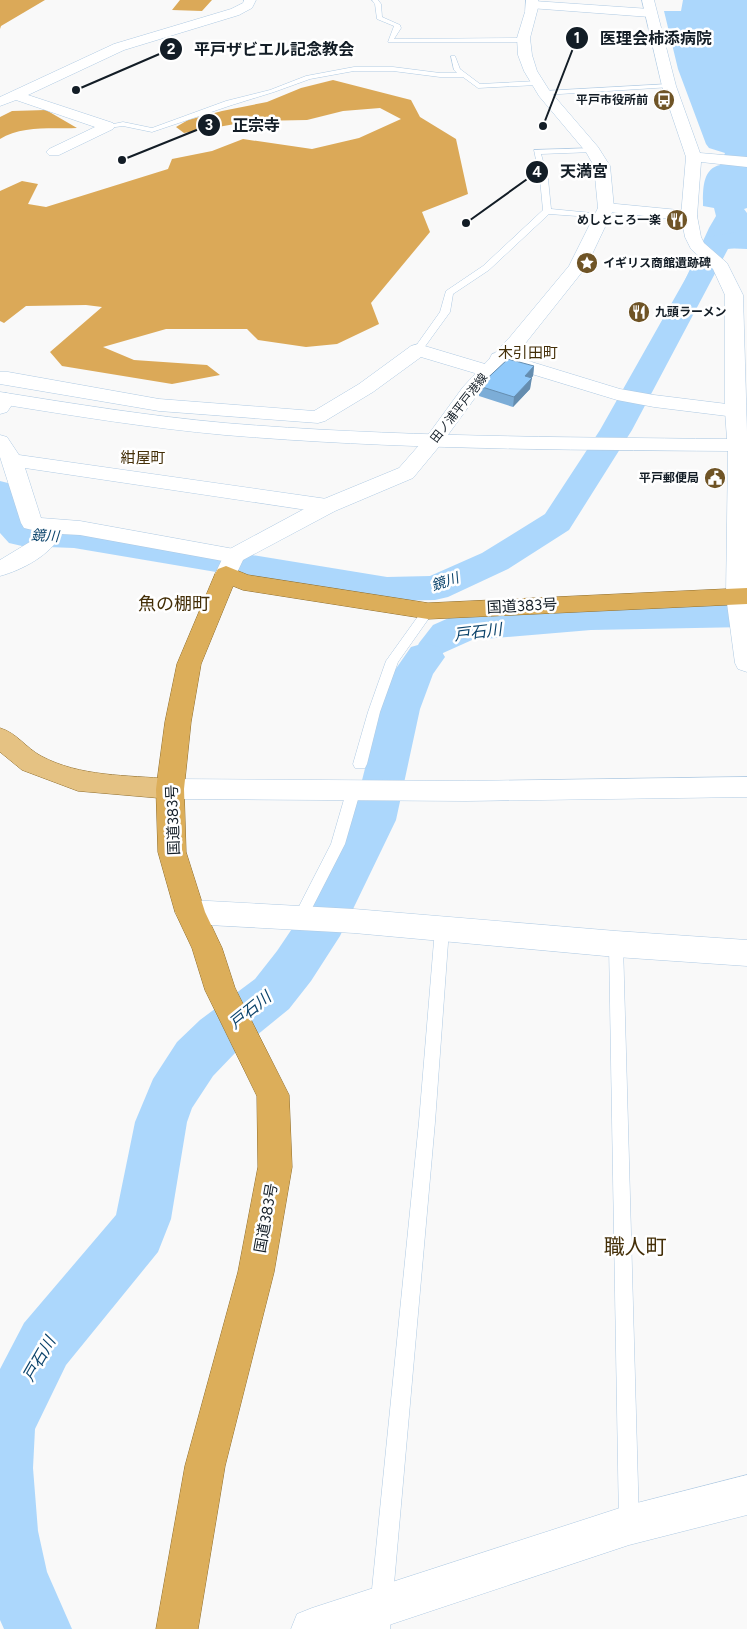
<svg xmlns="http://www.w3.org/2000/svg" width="747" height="1629" font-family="Figtree,'Noto Sans JP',sans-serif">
<rect width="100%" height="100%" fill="#f9f9f9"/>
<path fill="#dba958" d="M0,0H64H45L1,26L0,29Z
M180,0H212L202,11L172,10Z
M333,80L411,100L420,117L456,139L468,194L422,212L430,232L371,303L379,324L337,344L306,347L258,340L247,329H166L103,347L134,360L207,365L220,375L172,384L62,366L50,352L102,307L86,305L26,306L4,323L0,321V191L22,181L38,184L28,204L46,207L168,169L172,159L212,151L243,139L312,149L359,138L401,119L380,108L343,111L307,120L252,121L184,133L176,127L188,120L222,111L267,102L301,88Z
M46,110L77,128C53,129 21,125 0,139V117L12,111Z"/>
<path fill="#acd7fc" d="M683,0H747V208L744,209L747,213V249L723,248L709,279L685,318L668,317L709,228L716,216L714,208L703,206C703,190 702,169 720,165L725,153L709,148L706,144L678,69L664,11H681Z
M747,604V627L591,630L472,640L443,653L430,668L407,713L391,705L419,643L433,625L451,617Z"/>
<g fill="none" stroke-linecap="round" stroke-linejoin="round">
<path fill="#acd7fc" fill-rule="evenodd" d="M747,230V246L728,249L632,430L569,530L508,569L448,597L435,600L387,601L74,548L22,546L9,543L0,533V481L12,484L17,491L22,514L32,524L74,526L387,577L430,576L482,553L545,514L600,430L709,237Z
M425,643L439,647L445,657L433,674L420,709L396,820L340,936L311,981L289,1009L236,1052L213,1076L192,1108L187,1122L171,1219L158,1252L66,1365L35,1429L33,1468L38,1531L47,1572L72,1629H4L0,1620V1369L24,1323L116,1215L135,1122L153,1079L177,1042L200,1020L255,979L277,951L306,908L352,820L380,709L395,670L411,647Z"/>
<g stroke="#afcae3" stroke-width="1">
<path id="service" d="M372,0H378L381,4L382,17L400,25L401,28L394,39L524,38L527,40L524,42H388L394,26L377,19L375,4Z
M451,56H455L460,69L480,84L537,81L540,83L537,85L478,88L463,77H440L393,71H354L310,79L274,92L232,105L152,132L123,126L108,128L104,126L123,122L152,128L226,101L270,90L306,76L354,67H393L440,73H457L454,70Z
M669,84L671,85V87L544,95L541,93L544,91Z
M596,148L597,150L593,152L541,154L548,179L551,209L602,214H605V218L549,214L489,270L453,294L450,312L421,352H415L413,350L440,312L446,291L483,266L543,210L540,179L534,150Z
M428,607L434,611L398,662L380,712L367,764L365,768H355L353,764L368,712L386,661L424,608Z
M354,784L359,785L361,789L345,844L305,922L300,924L295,922L293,918L331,844L347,789L349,785Z
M442,923L447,925L449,929L435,1122L390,1629H368L419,1122L435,929L437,925Z
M616,938L621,939L623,944L639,1523L636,1530L629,1533L622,1530L619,1523L609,944L611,939Z"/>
</g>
<g stroke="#afcae3" stroke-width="1">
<path id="minor" d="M244,0H256L252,8L239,15L124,50L28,95L113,123L115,126L113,129L59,155H49L46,152L49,149L95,127L16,100L0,106V97L114,44L231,9L243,3Z
M534,1L650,9L656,13L650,17L530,8L528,5Z
M606,203L689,211L695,213L697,216L695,219L689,221L600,211L598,208L600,205Z
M418,344L495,367L498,371L495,375L488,377L421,357L373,392L325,421L318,423L159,411L0,384V372H8L159,399L314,411L359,384L411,346Z
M499,352L620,389L654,395L735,405L742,407L745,411L742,415L735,417L654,407L617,400L492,362L490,358L492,354Z
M6,393L13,395L16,399L7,412L0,414V395Z
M0,435L7,437L19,455L327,499L335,501L338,506L335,511L327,513L25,468L41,518L80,521L234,549L242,551L245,556L242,561L234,563L80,535L61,534C51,555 22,570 0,576V560L38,537L41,532L24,528L21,523L0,457Z
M190,900L354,909L616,931L747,940V966L616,957L354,933L190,924L180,921L175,912L180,903Z"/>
</g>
<g stroke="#afcae3" stroke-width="1">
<path id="tertiary" d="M642,0H654L676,86L700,153L747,157V167L701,162L697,216L701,237L704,243L727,263L743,295L747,432V672L738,669L735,663L726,596L728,451C560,450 392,449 225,435C149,428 75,416 0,404V392C75,404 149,416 225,423C392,437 560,437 727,439L725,411V295L713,269L691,249L685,237L681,216L686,157L662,86Z
M747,777V797L466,801L170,799L160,796L156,789L160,782L170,779L466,781Z
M747,1475V1515L629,1545L377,1629H291L297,1614L312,1608L629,1505Z"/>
</g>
<g stroke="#afcae3" stroke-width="1">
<path id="secondary" d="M526,0H538L539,4L530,38L532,55L537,71L549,90L598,147L610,166L614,208L586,267L524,345L477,395L442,443L413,478L335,511L243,560L234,579L226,582L218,579L215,574L226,551L319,501L399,468L428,435L463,387L510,337L569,266L598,208L594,166L586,152L539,96L524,71L518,55L517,38L525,12Z"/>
</g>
<g stroke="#906e2c" stroke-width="1">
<path id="primary" d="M0,728C17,733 26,748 41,756C80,777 127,775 170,779L180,782L184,789L180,796L170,799L78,791L22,770L0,752Z"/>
</g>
<g stroke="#906e2c" stroke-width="1">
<path id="trunk" d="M226,566L248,575L428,603L747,588V604L428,619L243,590L233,586L201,664L191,722L184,789L186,852L205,912L222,948L235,988L289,1095L292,1167L274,1272L225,1466L198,1629H156L185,1466L238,1272L258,1167L257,1096L205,990L192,948L175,912L158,852L156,789L165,722L177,664L215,574L218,569Z"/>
</g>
<use href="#service" fill="#fff" fill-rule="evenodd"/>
<use href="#minor" fill="#fff" fill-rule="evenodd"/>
<use href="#tertiary" fill="#fff" fill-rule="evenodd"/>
<use href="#secondary" fill="#fff" fill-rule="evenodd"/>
<use href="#primary" fill="#e5c283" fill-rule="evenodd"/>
<use href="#trunk" fill="#dcae5a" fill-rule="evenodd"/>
</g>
<path fill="#7cadd7" d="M534,366L533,376L531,378L530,389L513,407L479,396V386Z"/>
<path fill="#658daf" d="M534,366L533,376L524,386L525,376Z
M532,378L530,389L513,407L514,397Z"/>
<path fill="#90c9fa" stroke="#658daf" d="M508,359L534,366L525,376L532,378L514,397L479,386Z"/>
<defs>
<g id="bus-disc" transform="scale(1.125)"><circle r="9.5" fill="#6f5426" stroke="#fff"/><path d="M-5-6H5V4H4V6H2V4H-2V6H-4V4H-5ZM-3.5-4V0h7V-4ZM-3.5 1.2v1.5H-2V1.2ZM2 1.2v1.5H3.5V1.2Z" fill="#fff"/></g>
<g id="restaurant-disc" transform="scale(1.125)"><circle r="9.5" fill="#6f5426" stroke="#fff"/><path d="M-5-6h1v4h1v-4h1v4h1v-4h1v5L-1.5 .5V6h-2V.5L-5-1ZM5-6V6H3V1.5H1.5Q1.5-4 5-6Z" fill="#fff"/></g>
<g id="sight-disc" transform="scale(1.125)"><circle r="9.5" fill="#6f5426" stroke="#fff"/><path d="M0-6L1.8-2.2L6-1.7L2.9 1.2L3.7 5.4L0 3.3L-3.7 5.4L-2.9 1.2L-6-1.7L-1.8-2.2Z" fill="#fff"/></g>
<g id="civic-disc" transform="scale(1.125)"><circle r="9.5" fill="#6f5426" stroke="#fff"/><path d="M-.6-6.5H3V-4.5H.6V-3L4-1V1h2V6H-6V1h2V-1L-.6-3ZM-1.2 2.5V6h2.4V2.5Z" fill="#fff"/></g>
</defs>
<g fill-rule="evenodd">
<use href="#bus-disc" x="664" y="100"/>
<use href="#restaurant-disc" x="677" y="220"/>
<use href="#sight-disc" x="587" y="263"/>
<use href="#restaurant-disc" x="639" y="312"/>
<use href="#civic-disc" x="715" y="478"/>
</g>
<g text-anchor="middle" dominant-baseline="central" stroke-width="5" stroke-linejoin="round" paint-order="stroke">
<g font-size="12" font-weight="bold" fill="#131d26" stroke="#fff" text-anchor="end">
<text x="648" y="100">平戸市役所前</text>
<text x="661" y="220">めしところ一楽</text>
<text x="603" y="263" text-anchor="start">イギリス商館遺跡碑</text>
<text x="655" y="312" text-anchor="start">九頭ラーメン</text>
<text x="699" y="478">平戸郵便局</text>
</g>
<g font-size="12" fill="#131d26" stroke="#fff">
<text transform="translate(459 408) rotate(-52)">田ノ浦平戸港線</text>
</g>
<g font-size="14" font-style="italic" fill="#0c446c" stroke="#fff">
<text transform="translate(45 536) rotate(3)">鏡川</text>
<text transform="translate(445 582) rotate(-19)">鏡川</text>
</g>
<g font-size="15" fill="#442f08" stroke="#fff">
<text x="528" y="353">木引田町</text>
<text x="143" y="458">紺屋町</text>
</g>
<g font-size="15" fill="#131d26" stroke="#fff">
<text transform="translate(522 606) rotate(-3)">国道383号</text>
<text transform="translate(173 820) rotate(-92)">国道383号</text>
<text transform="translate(266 1218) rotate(-80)">国道383号</text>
</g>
<g font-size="16" font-style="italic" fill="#0c446c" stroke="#fff">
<text transform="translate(478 632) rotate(-7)">戸石川</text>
<text transform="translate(250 1010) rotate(-39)">戸石川</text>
<text transform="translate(39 1359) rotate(-60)">戸石川</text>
</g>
<g font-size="18" fill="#442f08" stroke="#fff">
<text x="174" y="604">魚の棚町</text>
</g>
<g font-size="21" fill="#442f08" stroke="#fff">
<text x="635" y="1246">職人町</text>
</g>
</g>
<path fill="none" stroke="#131d26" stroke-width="2" d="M543 126L577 38M76 90L171 49M122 160L209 125M466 223L537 172"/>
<g fill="#131d26" stroke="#fff" stroke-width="2">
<circle cx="543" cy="126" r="5"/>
<circle cx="76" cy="90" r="5"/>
<circle cx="122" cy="160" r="5"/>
<circle cx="466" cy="223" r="5"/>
<circle cx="577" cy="38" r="12"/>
<circle cx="171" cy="49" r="12"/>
<circle cx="209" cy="125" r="12"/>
<circle cx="537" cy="172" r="12"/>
</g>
<g font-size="15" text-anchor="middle" font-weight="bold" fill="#fff">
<text x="577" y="43">1</text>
<text x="171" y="54">2</text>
<text x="209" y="130">3</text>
<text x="537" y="177">4</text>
</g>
<g font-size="16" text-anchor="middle" font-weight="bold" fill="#131d26" stroke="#fff" stroke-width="5" stroke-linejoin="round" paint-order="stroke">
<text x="656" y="44">医理会柿添病院</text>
<text x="274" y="55">平戸ザビエル記念教会</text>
<text x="256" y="131">正宗寺</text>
<text x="584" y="177">天満宮</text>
</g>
</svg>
